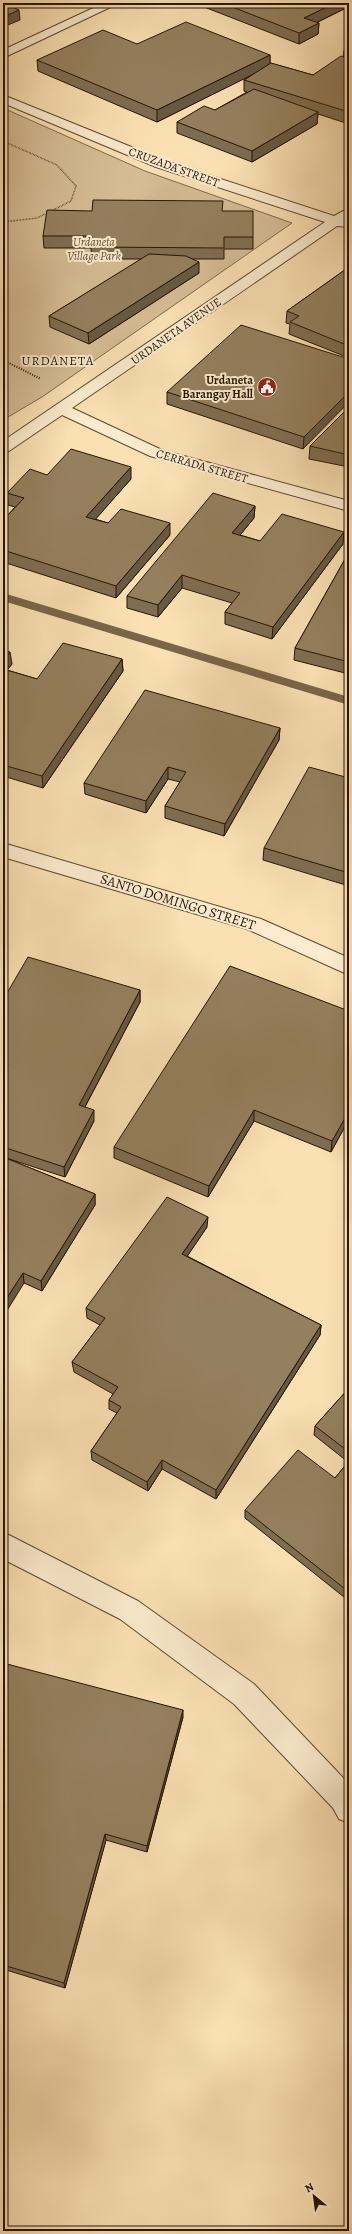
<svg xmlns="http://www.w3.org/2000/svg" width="352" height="2234" font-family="Alegreya,serif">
<rect width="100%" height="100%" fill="#fae0b3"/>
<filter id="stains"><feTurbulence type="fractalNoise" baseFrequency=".005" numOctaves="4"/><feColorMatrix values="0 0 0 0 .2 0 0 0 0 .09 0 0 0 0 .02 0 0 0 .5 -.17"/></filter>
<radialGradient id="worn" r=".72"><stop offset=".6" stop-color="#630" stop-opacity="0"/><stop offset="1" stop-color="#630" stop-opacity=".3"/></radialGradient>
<path fill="#d6bd95" stroke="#7e694c" d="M3,108L145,171L292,223L42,397L3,420Z"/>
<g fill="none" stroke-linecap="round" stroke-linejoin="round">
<path fill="#7a6548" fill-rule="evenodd" d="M3,593L349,697V705L3,601Z"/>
<g stroke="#5b482e" stroke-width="2">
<path id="minor" d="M104,3H119L3,58V50Z
M3,95L166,161L334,216L349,208V218L346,220L349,221V227L337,226L72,408L162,450L349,501V511L150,456L62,415L9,451L3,453V441L325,222L156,167L3,103Z
M3,843L261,919L349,958V975L247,929L3,857Z
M3,1532L138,1601L254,1684L349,1784V1823L339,1819L333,1808L234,1704L120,1619L3,1559Z"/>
</g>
<path stroke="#261502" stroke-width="1.5" stroke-dasharray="0.5 1" stroke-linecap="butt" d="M3,141L57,165L76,186L71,201L37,218L3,222"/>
<path stroke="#261502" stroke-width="2" stroke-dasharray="1 1.5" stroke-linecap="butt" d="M3,360L41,379"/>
<use href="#minor" fill="#fcebce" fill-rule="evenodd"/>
</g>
<path fill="#7f6d51" stroke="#261502" d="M194,3H344V9L316,23H319L318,34L299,44Z
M137,44L270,55V63L313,75L343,57L344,50L349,46V124L318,114L317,124L252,162L177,133V122L215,110L247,92L244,91V80L255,73L157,122L38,71L37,60Z
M222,211L253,237V249H224V259H192L199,273L89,344L50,327L49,316L142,259H92L91,248H44L43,236Z
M349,267V358L289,334L290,324L286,323L287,311Z
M349,359L303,449L167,404V392Z
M349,407V467L309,459L310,446Z
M47,475L131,479L95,519L108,523L170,535L116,598L3,562V513L8,515L15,507L8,505L7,493Z
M255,506L254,518L240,535L260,541L343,544L272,639L225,624V612L232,603L182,588L158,617L127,608V596Z
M349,552V674L294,660L295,648Z
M3,650L12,664L7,670L37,679L122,659L123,671L43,788L3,776Z
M280,728L279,740L224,836L165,818V806L180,782L168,779L146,813L85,794L84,783Z
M349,778V886L263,860L264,848Z
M140,990V1002L85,1107L94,1121L65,1177L3,1157V1000Z
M349,1011V1119L331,1152L254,1121L208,1197L114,1158V1147Z
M3,1157L95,1194V1205L42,1291L24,1283Z
M207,1227L187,1256L321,1325L320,1335L216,1499L162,1469L148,1491L92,1460L91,1451L117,1413L109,1409V1400L113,1394L74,1372L72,1362L100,1325L87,1318L86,1308Z
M349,1388V1601L245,1518V1510L335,1478L348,1462L314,1435L315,1426Z
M3,1663L183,1717L147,1852L106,1840L65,1988L3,1969Z"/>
<path fill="#685942" stroke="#261502" d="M335,3H344V9L303,29L304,18Z
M19,10L20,20L3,27V17Z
M319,23L318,34L299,44V33Z
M270,55V66L157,122V110Z
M318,112L317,124L252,162V151Z
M199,262V273L89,344L88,333Z
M349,392V402L303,449L304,437Z
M131,467V479L87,529L86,517Z
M255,506L254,518L232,545V533Z
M170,523V535L116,598V586Z
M344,532L343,544L272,639L273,627Z
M182,575V588L158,617V605Z
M10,652L12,664L3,675V661Z
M122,659L123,671L43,788L42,776Z
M280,728L279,740L224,836L225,824Z
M168,767V779L146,813V801Z
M140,990V1002L80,1116L79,1105Z
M94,1110V1121L65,1177L64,1167Z
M254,1110V1121L208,1197L209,1186Z
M349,1111V1119L331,1152L332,1141Z
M95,1194V1205L42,1291L41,1281Z
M208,1217L207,1227L182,1264V1254Z
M23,1273L24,1283L3,1317V1304Z
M321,1325L320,1335L216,1499V1490Z
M162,1460V1469L148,1491L147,1482Z
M183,1710V1717L147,1852V1846Z
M105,1834L106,1840L65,1988L64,1983Z"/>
<path fill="#947f5e" stroke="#261502" d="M3,3L19,10L3,17Z
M222,3H335L304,18L319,23L299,33Z
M186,22L270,55L157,110L37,60L103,30L137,44Z
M349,46V52L344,50Z
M341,56L349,59V112L244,80L271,63L313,75Z
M254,89L318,112L252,151L177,122L204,106L215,110Z
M93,200L223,201L222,211H253V237H224V248L91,247L92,236H43L47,210L92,211Z
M149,254L186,256L199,262L88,333L49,316Z
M349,267V346L290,322L299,316L287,311Z
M241,325L349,359V392L304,437L167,392Z
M349,407V455L310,446Z
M71,449L131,467L86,517L108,523L121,509L170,523L116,586L3,550V513L8,515L24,498L7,493L30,469L47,475Z
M213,493L255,506L232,533L260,541L282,514L344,532L273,627L225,612L240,593L182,575L158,605L127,596Z
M349,552V662L295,648Z
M63,643L122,659L42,776L3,765V669L37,679Z
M3,650L10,652L3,661Z
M145,690L280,728L225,824L165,806L186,772L168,767L146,801L84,783Z
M309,767L349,778V873L264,848Z
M28,957L140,990L79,1105L94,1110L64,1167L3,1147V1073L8,1064L3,1063V1000Z
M230,966L349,1011V1111L332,1141L254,1110L209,1186L114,1147Z
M3,1157L95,1194L41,1281L23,1273L3,1304Z
M167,1197L208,1217L182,1254L321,1325L216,1490L162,1460L147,1482L91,1451L121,1407L109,1400L118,1387L72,1362L105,1318L86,1308Z
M349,1388V1452L315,1426Z
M298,1450L335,1478L349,1461V1592L245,1510Z
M3,1663L183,1710L147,1846L105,1834L64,1983L3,1965Z"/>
<defs>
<g id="civic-disc" transform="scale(1)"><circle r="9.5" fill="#8f2418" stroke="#fcebce"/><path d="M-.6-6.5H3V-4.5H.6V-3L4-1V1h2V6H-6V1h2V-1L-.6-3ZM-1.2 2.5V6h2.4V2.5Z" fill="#fff"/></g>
</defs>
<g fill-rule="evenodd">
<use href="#civic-disc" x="267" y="387"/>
</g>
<g text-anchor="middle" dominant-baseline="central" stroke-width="4" stroke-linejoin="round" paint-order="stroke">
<g font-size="12" fill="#261502" stroke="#fcebce">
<text transform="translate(174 167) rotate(20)">CRUZADA STREET</text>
<text transform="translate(176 331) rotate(-35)">URDANETA AVENUE</text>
<text transform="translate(202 466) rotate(16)">CERRADA STREET</text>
</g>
<g font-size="12" font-style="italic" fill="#645035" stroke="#fcebce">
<text x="94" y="242">Urdaneta<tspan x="94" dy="14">Village Park</tspan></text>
</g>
<g font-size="12" font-weight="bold" fill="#261502" stroke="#fcebce" text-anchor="end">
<text x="253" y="380">Urdaneta<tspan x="253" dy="14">Barangay Hall</tspan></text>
</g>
<g font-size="13" letter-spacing="1" fill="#261502" stroke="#fcebce">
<text x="58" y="360">URDANETA</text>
</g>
<g font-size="14" fill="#261502" stroke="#fcebce">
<text transform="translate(178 902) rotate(17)">SANTO DOMINGO STREET</text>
</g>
</g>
<rect width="352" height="2234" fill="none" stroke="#fae0b3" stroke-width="16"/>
<rect x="4" y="4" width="344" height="2226" fill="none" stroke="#261502" stroke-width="2"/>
<rect x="8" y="8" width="336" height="2218" fill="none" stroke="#261502"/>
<g transform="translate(314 2196) rotate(331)" stroke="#fcebce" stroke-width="3" paint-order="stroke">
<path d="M0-3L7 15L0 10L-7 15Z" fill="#261502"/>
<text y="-6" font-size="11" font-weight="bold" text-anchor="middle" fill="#261502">N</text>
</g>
<rect width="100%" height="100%" filter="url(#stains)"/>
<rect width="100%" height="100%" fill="url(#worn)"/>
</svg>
